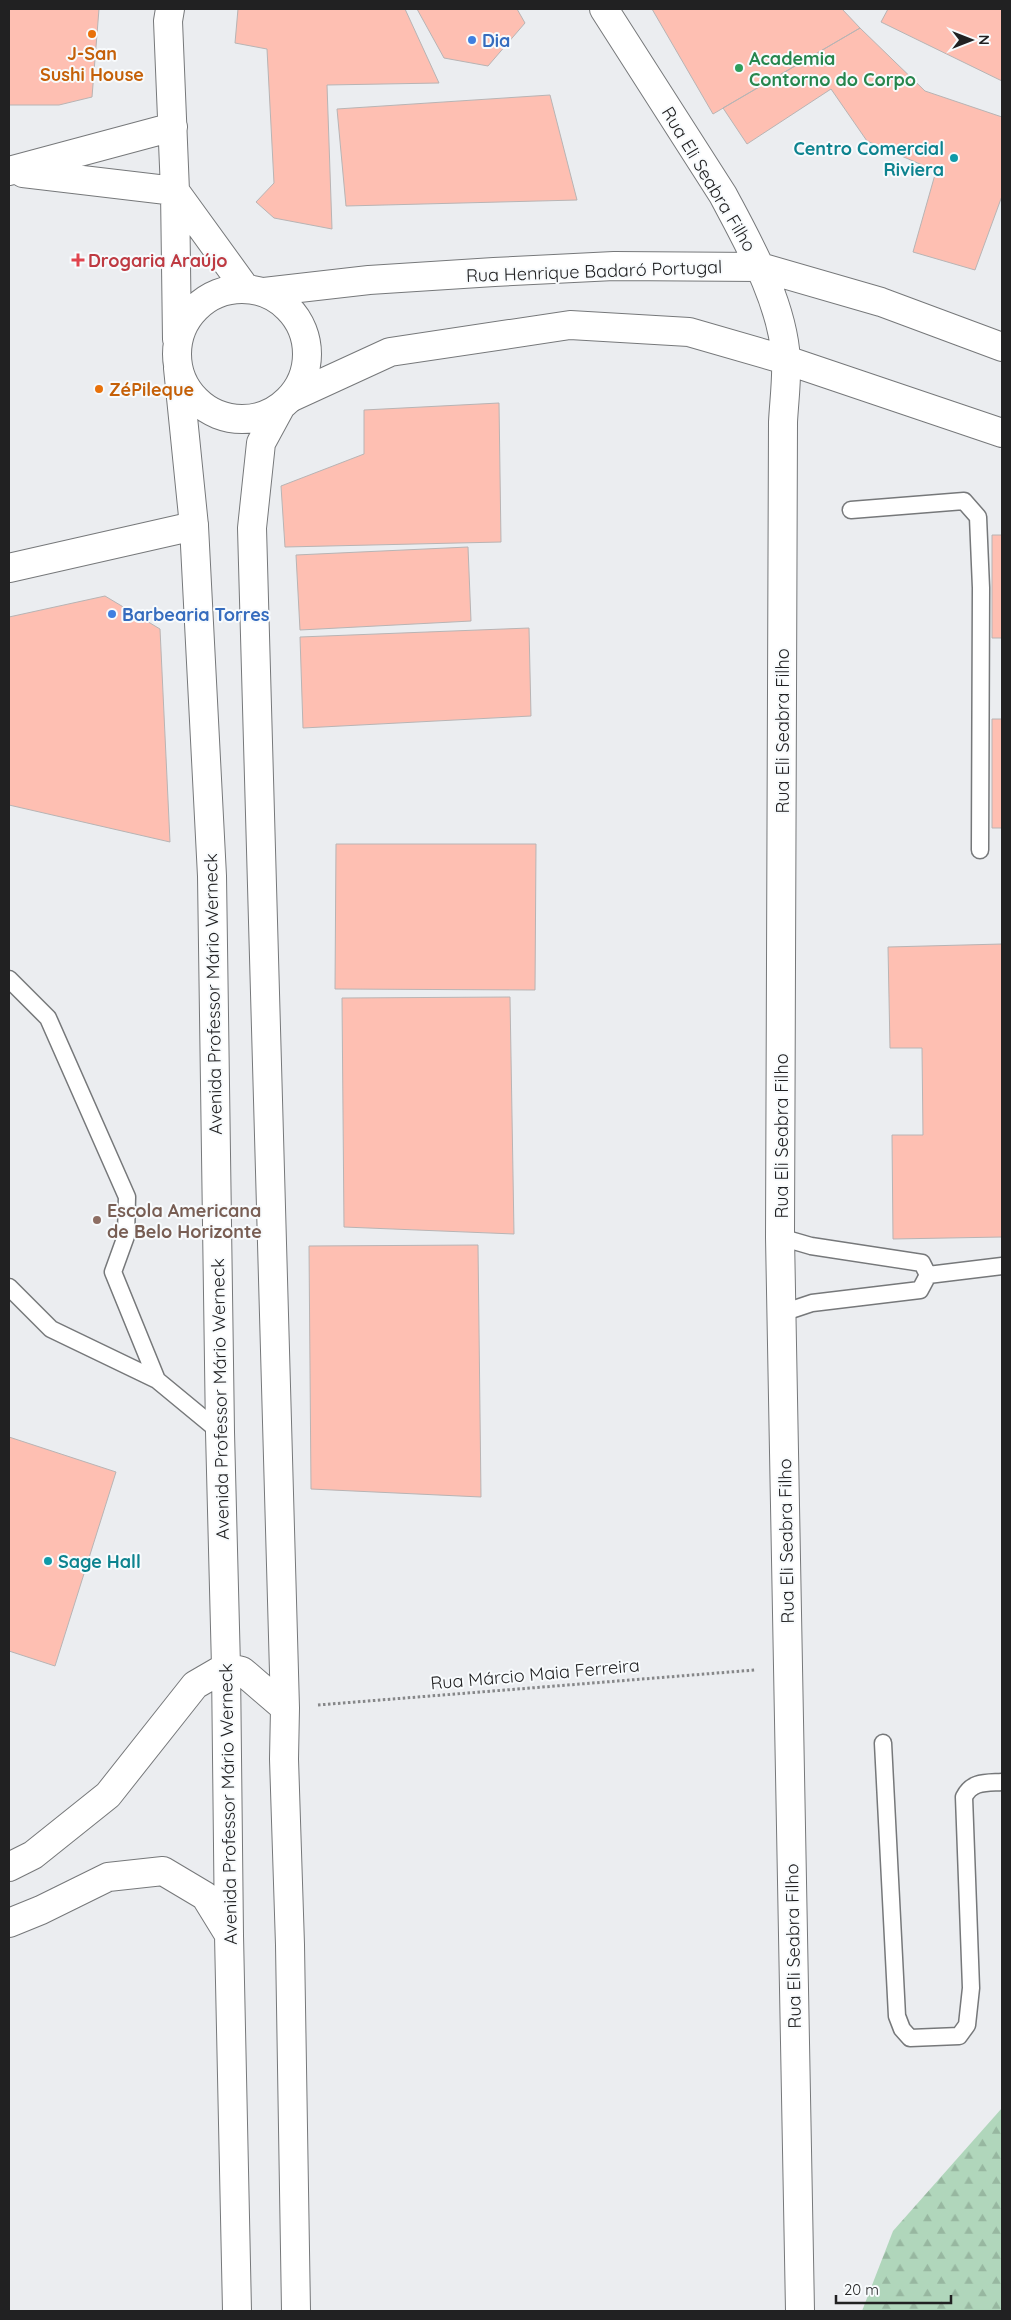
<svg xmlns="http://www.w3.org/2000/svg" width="1011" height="2320" font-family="Quicksand,sans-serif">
<defs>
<pattern id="forest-firs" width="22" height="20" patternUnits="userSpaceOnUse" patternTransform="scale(1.25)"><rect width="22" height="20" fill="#b0d6bb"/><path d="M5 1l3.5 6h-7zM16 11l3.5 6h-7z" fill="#97b7a0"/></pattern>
</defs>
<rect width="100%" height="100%" fill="#ebedf0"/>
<path fill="url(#forest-firs)" d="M1002,2108V2311H862L893,2231Z"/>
<path fill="#febfb2" stroke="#b8b4b4" d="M9,9H99L92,97L59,105H9Z
M238,9H405L439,83L327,85L332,229L274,218L256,202L274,183L267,49L235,43Z
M417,9H517L525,23L488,66L444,58Z
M652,9H842L860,28L713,114Z
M888,9H1002V81L881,22Z
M860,28L925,91L1002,117V196L975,270L913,252L936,171L867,141L831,89L747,144L723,108Z
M550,95L577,200L346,206L337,109Z
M499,403L501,542L285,547L281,486L364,454V410Z
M992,535H1002V638H992Z
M468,547L471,621L300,630L296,555Z
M105,596L160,629L170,842L9,805V617Z
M529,628L531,716L303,728L300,637Z
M992,719H1002V828H992Z
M336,844H536L535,990L335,989Z
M1002,944V1237L893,1239L892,1135H923L922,1048H890L888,947Z
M510,997L514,1234L344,1227L342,998Z
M478,1245L481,1497L311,1489L309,1246Z
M9,1437L116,1472L55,1666L9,1651Z"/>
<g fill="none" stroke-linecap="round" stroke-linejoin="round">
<g stroke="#76787a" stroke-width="19">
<path id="lane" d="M851,510L964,501L978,517L981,588L980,850
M9,979L48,1018L127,1197L126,1236L113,1272L157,1380
M780,1237L811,1246L922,1263L928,1275L920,1290L812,1303L782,1313
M928,1275L1002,1266
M9,1287L51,1329L157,1380L220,1432
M883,1743L897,2016L902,2029L910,2038L959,2036L967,2025L971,1988L964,1797C972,1781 986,1783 1002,1782"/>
</g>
<g stroke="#76787a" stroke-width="30">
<path id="street" d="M604,9L723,195C749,244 783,303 786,360C787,380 784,402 783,422L780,1237L800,2311
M264,292L369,280L494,272L614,266L760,267L881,302L1002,347
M292,397L390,352L570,325L689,332L786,360L1002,433
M9,568L194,526"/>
</g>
<g stroke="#76787a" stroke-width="30">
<path id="secondary" d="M170,9L168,21L175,191L177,339
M9,171L173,127
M23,173L175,191
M175,191L246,289
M177 354a65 65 0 1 1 130 0a65 65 0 1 1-130 0Z
M178,368L194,526L212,876L220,1432L226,1667L229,1935L237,2311
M280,408L261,443L252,528L285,1708L284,1759L290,1945L296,2311
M9,1867L33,1855L108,1795L195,1685L226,1667L242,1671L285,1708
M9,1923L41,1910L108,1877L163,1871L205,1896L229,1935"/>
</g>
<path stroke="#868789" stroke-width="3" stroke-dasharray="2.5 2.5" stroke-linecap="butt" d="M318,1705L755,1670"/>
<use href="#lane" stroke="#fff" stroke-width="16"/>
<use href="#street" stroke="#fff" stroke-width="28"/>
<use href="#secondary" stroke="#fff" stroke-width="28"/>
</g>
<g fill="#e8710a" stroke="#f8fbfd" stroke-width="2">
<circle cx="92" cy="34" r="5"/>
<circle cx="99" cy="389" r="5"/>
</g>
<g fill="#3f7fe0" stroke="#f8fbfd" stroke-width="2">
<circle cx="472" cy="40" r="5"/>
<circle cx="112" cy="614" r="5"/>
</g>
<circle fill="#2e9e5b" stroke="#f8fbfd" stroke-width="2" cx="739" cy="68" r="5"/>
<g fill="#0f9aa8" stroke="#f8fbfd" stroke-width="2">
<circle cx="954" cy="158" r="5"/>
<circle cx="48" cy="1561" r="5"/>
</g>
<path fill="#e0444e" stroke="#f8fbfd" stroke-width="2" d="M75.5 252.5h5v5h5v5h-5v5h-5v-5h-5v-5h5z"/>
<circle fill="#8d6e63" stroke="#f8fbfd" stroke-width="2" cx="97" cy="1220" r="5"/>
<g text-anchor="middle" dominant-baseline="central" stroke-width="4" stroke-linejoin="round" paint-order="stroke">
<g font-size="18" font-weight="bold" fill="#366cbe" stroke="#f8fbfd" text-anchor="start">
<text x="482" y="40">Dia</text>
<text x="122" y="614">Barbearia Torres</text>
</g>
<g font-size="18" font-weight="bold" fill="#c56008" stroke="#f8fbfd">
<text x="92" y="53">J-San<tspan x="92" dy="21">Sushi House</tspan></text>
<text x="109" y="389" text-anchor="start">ZéPileque</text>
</g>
<g font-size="18" font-weight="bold" fill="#27864d" stroke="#f8fbfd" text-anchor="start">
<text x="749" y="58">Academia<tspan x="749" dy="21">Contorno do Corpo</tspan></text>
</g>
<g font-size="18" font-weight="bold" fill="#0d838f" stroke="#f8fbfd" text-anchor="end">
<text x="944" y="148">Centro Comercial<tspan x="944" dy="21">Riviera</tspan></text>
<text x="58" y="1561" text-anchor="start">Sage Hall</text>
</g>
<g font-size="18" fill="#212122" stroke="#f8fbfd">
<text transform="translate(709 179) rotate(59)">Rua Eli Seabra Filho</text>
<text transform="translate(594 271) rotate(-2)">Rua Henrique Badaró Portugal</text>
<text transform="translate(782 731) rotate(-90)">Rua Eli Seabra Filho</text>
<text transform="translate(213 994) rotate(-91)">Avenida Professor Mário Werneck</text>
<text transform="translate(781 1136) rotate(-90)">Rua Eli Seabra Filho</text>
<text transform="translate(220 1399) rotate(-91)">Avenida Professor Mário Werneck</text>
<text transform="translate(786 1541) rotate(-91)">Rua Eli Seabra Filho</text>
<text transform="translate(535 1674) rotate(-5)">Rua Márcio Maia Ferreira</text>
<text transform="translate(228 1804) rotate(-91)">Avenida Professor Mário Werneck</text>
<text transform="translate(793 1946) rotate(-91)">Rua Eli Seabra Filho</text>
</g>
<g font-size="18" font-weight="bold" fill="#be3a42" stroke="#f8fbfd" text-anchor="start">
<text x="88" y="260">Drogaria Araújo</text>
</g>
<g font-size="18" font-weight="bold" fill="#785e54" stroke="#f8fbfd" text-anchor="start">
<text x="107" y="1210">Escola Americana<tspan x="107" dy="21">de Belo Horizonte</tspan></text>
</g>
</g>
<rect width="1011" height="2320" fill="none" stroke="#212122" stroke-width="20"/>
<g transform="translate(971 40) rotate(90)" stroke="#f8fbfd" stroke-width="4" paint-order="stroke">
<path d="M0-4L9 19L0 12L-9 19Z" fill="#212122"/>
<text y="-8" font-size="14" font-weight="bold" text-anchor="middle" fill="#212122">N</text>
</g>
<path d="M836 2295v8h115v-8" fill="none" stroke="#212122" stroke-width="2.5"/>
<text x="844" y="2295" font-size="15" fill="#212122" stroke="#f8fbfd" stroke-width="4" paint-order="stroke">20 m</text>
</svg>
